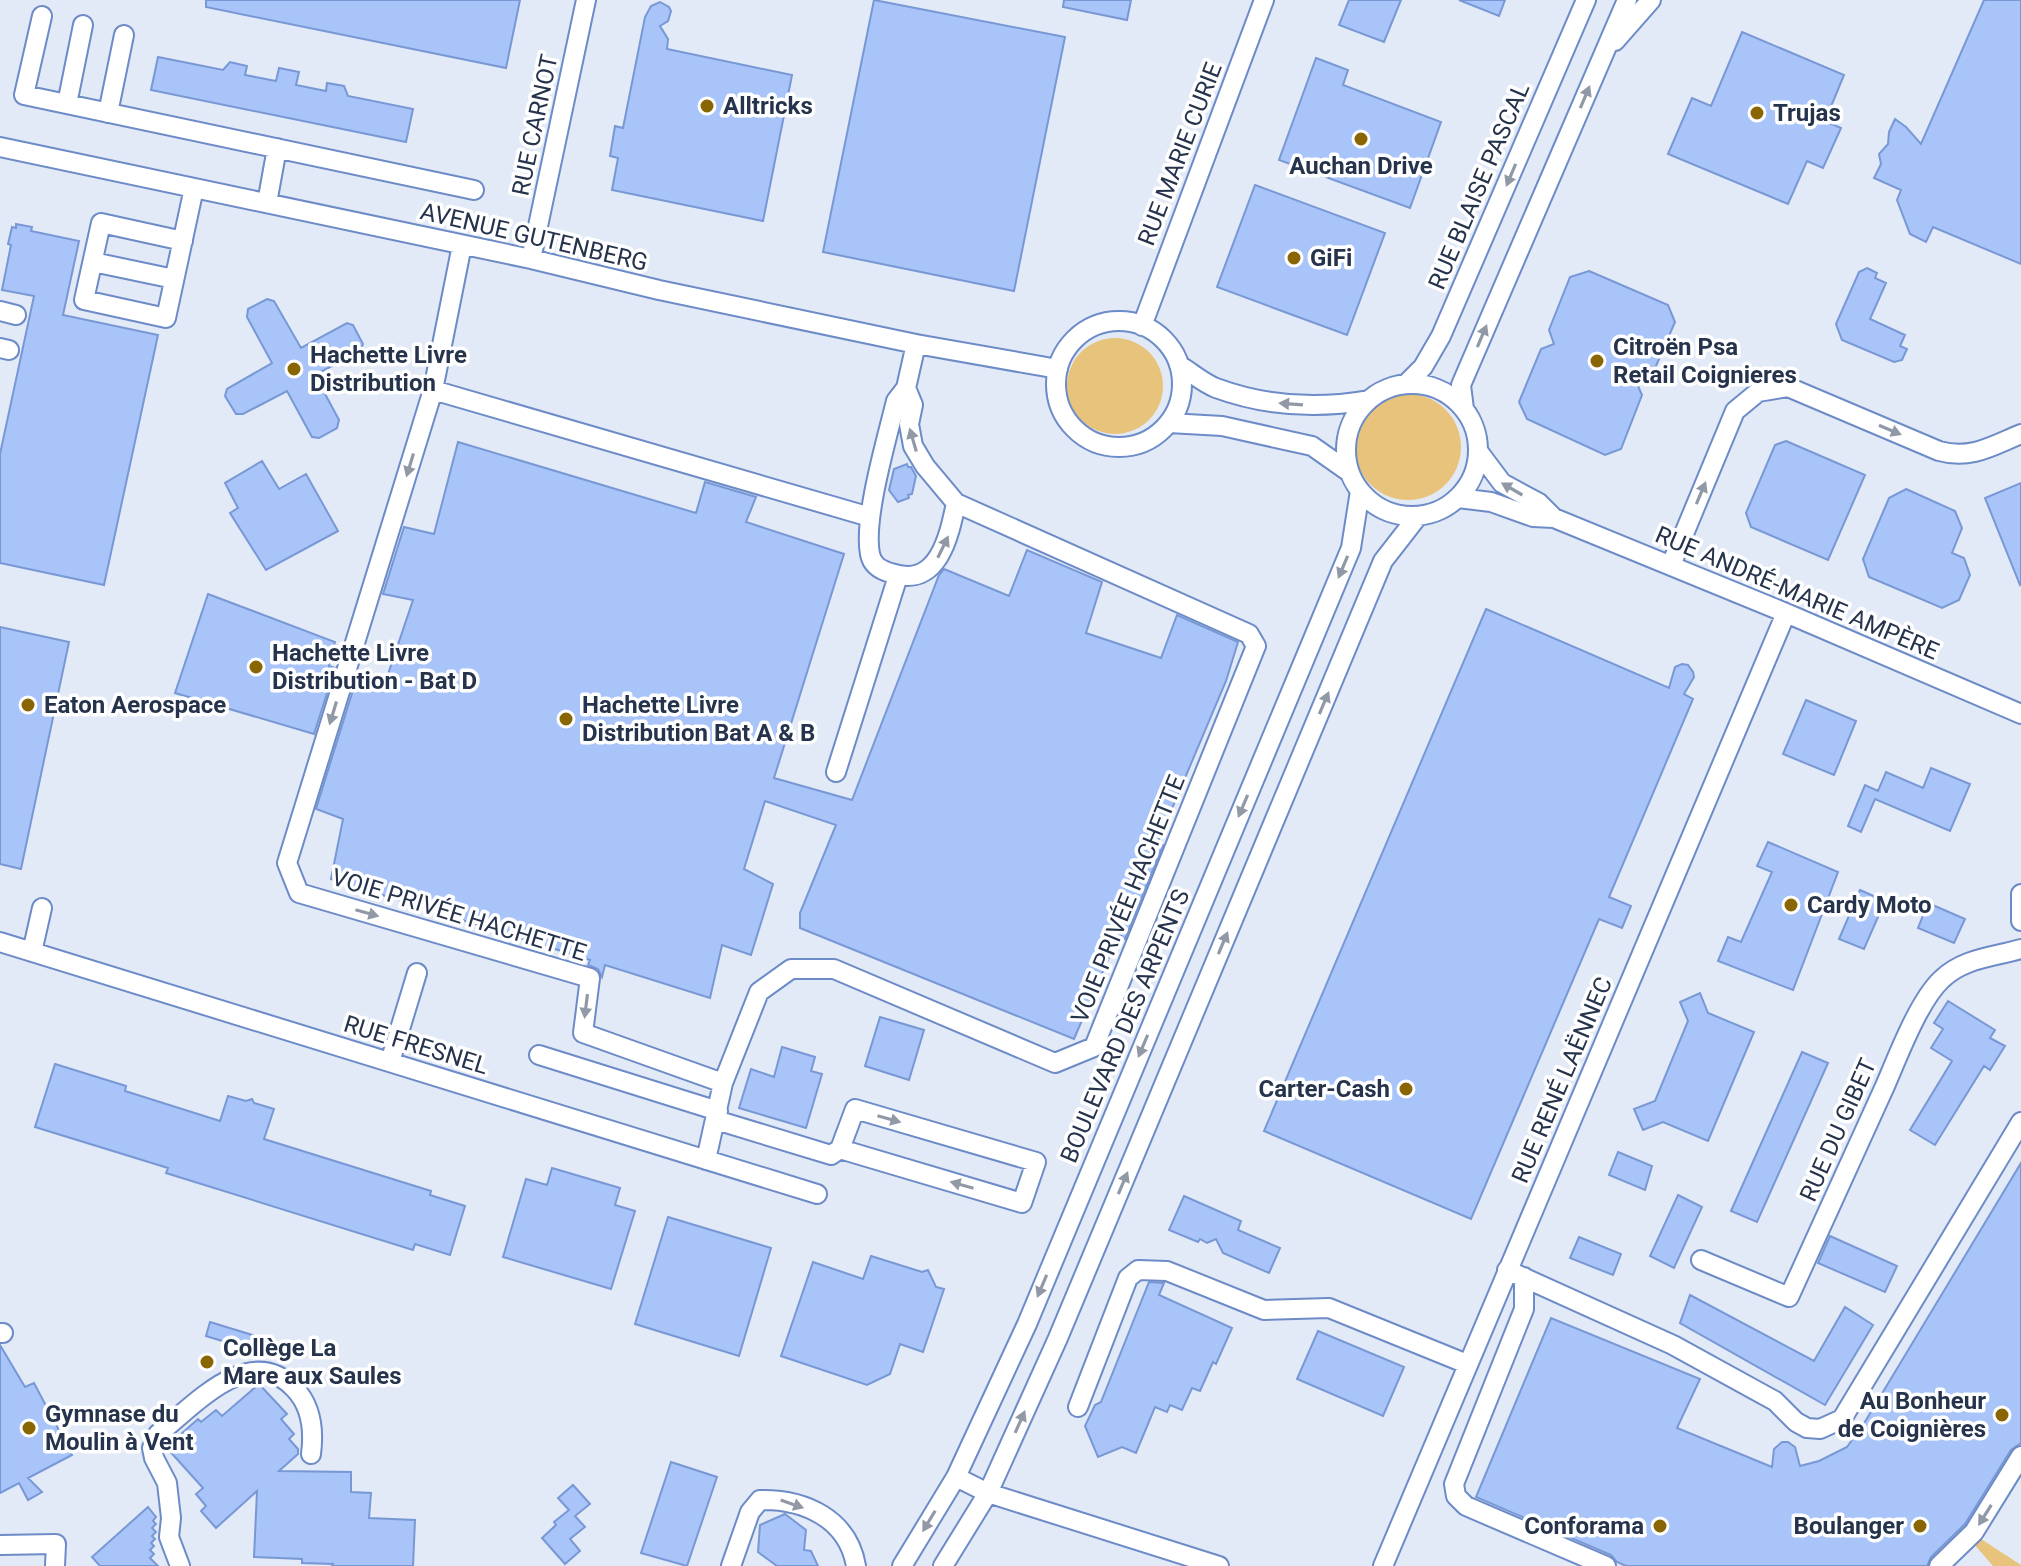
<svg xmlns="http://www.w3.org/2000/svg" width="2021" height="1566" font-family="Roboto,sans-serif">
<rect width="100%" height="100%" fill="#e2e9f7"/>
<path fill="#e8c37b" d="M1067 386a48 48 0 1 1 96 0a48 48 0 1 1-96 0Z
M1355 447a53 53 0 1 1 106 0a53 53 0 1 1-106 0Z
M1978,1537L2021,1565V1566H1993L1973,1543Z"/>
<path fill="#a8c4f9" stroke="#7898d5" stroke-width="2" d="M206,0H520L506,68L206,7Z
M874,0L1065,37L1014,291L823,252Z
M1064,0H1131L1127,20L1063,7Z
M1349,0H1401L1384,42L1339,25Z
M1459,0H1505L1499,16Z
M1984,0H2021V264L1933,227L1926,242L1910,234L1897,200L1901,190L1874,178L1881,164L1879,154L1888,144L1889,132L1895,119L1906,127L1921,144Z
M660,2L669,7L671,11L668,21L660,26L668,39L667,49L792,75L763,221L612,190L618,158L610,156L615,126L623,128L645,17L651,6Z
M1742,32L1844,75L1825,121L1841,128L1823,168L1807,161L1788,204L1668,154L1692,98L1711,106Z
M158,57L223,70L230,62L247,66L245,75L276,81L279,68L299,72L296,85L326,91L327,83L344,86L348,96L413,109L406,142L151,90Z
M1316,58L1348,70L1343,85L1441,122L1410,208L1279,160Z
M1255,185L1385,233L1347,335L1217,287Z
M16,224L32,227L31,231L79,241L63,315L158,335L104,585L0,563V454L34,296L2,290L11,245L8,244L12,227L16,228Z
M1867,268L1877,273L1875,278L1886,283L1870,319L1905,335L1900,346L1907,349L1902,360L1894,362L1842,340L1836,324L1859,272Z
M1589,271L1668,305L1675,322L1653,373L1635,379L1642,395L1621,449L1605,455L1527,419L1519,402L1541,349L1554,344L1549,330L1570,277Z
M267,299L274,301L301,348L347,323L353,325L363,344L360,351L315,375L339,420L337,428L319,438L312,437L287,391L243,414H236L225,396L227,389L272,363L247,317L248,309Z
M1786,441L1865,475L1828,560L1751,527L1746,513L1775,445Z
M458,442L696,513L705,482L756,497L746,522L844,554L774,778L852,800L939,575L944,569L1009,596L1027,550L1102,582L1086,633L1161,658L1177,615L1238,642L1226,681L1157,844L1163,845L1125,939L1119,934L1074,1039L800,928V913L836,825L765,801L744,869L773,884L751,955L722,945L710,998L605,965L602,977L598,969L588,965L590,960L331,879L343,819L316,809L358,674L385,683L413,600L383,594L404,527L434,534Z
M262,461L279,489L306,474L338,531L266,570L230,513L238,508L225,483Z
M907,464L908,467H911L916,476L912,494L908,495L909,498L898,502L889,490L894,469Z
M2021,483V584L2020,585L1985,498Z
M1906,489L1955,511L1962,528L1952,553L1964,558L1970,575L1959,600L1942,608L1869,577L1863,559L1889,498Z
M208,594L335,642L329,666L335,668L314,734L175,693Z
M1486,609L1669,688L1675,667L1682,664L1688,665L1693,672L1694,677L1684,694L1693,699L1609,897L1631,906L1622,928L1599,919L1471,1219L1264,1131Z
M0,627L69,642L21,869L0,864Z
M1806,700L1856,721L1834,775L1783,754Z
M1931,768L1970,784L1950,831L1875,799L1861,832L1848,826L1865,785L1878,791L1886,772L1923,788Z
M1768,842L1838,872L1793,990L1718,961L1728,937L1741,942L1772,872L1757,866Z
M1860,890L1885,901L1864,949L1839,939Z
M1928,903L1965,919L1954,943L1918,928Z
M1700,993L1708,1013L1754,1032L1708,1141L1663,1122L1643,1130L1634,1109L1655,1101L1688,1021L1680,1002Z
M1948,1001L1995,1030L1990,1038L2005,1046L1990,1070L1984,1066L1935,1145L1910,1130L1952,1061L1931,1048L1943,1029L1934,1023Z
M880,1017L924,1030L909,1080L865,1066Z
M782,1047L815,1057L811,1071L822,1074L806,1128L739,1108L751,1069L774,1077Z
M1802,1052L1828,1063L1757,1222L1731,1211Z
M55,1064L126,1086L125,1091L220,1121L228,1096L246,1101L252,1099L254,1103L274,1109L264,1139L431,1191L430,1195L465,1206L450,1255L415,1244L413,1250L166,1173L168,1168L35,1127Z
M1618,1152L1652,1166L1645,1190L1609,1175Z
M2021,1163V1443L2011,1450L1965,1524L1931,1557L1927,1566H1626L1617,1562L1611,1555L1476,1497L1551,1318L1700,1379L1677,1428L1772,1467L1774,1449L1782,1442H1788L1795,1447L1800,1466L1819,1461L1847,1447L1866,1420Z
M552,1168L620,1188L615,1205L635,1211L611,1289L503,1257L526,1179L547,1185Z
M1678,1195L1702,1207L1674,1268L1650,1256Z
M1184,1196L1241,1221L1238,1230L1280,1248L1269,1273L1223,1253L1216,1239L1207,1243L1200,1239L1198,1242L1169,1230Z
M668,1217L771,1248L739,1356L635,1324Z
M1830,1236L1897,1266L1885,1292L1818,1263Z
M1579,1237L1621,1254L1613,1275L1570,1258Z
M871,1256L922,1272L928,1270L936,1287L944,1289L923,1352L900,1344L890,1374L867,1385L781,1356L813,1262L863,1279Z
M1149,1282L1164,1283L1159,1295L1232,1328L1216,1364L1213,1362L1200,1391L1192,1388L1182,1410L1170,1405L1167,1412L1155,1407L1136,1453L1122,1447L1098,1457L1085,1426L1095,1405L1101,1402Z
M1690,1295L1814,1361L1845,1307L1873,1325L1825,1405L1680,1323Z
M210,1322L275,1342L271,1356L206,1336Z
M1318,1331L1404,1367L1383,1416L1297,1379Z
M0,1345L25,1387L34,1383L72,1455L28,1478L42,1492L28,1500L19,1483L0,1493Z
M259,1384L287,1414L281,1419L294,1434L289,1439L298,1449V1454L279,1471L351,1472V1492L371,1493L369,1518L415,1520L413,1566H332L333,1564L302,1563V1559L254,1557L257,1491L216,1528L201,1511L206,1506L196,1494L203,1488L166,1447L198,1419L201,1422L216,1410L222,1416Z
M671,1462L717,1477L687,1566L641,1553Z
M573,1485L590,1504L575,1516L585,1527L570,1539L580,1551L565,1564L542,1538L556,1525L554,1522L569,1510L558,1498Z
M148,1507L156,1517L153,1521L156,1524L152,1528L156,1532L152,1536L155,1539L151,1543L154,1546L150,1550L154,1554L150,1558L158,1566H100L92,1557Z
M785,1514L806,1530L804,1550L811,1551L818,1566H777L758,1552L760,1525Z"/>
<g fill="none" stroke-linecap="round" stroke-linejoin="round">
<g stroke="#6c8bc7" stroke-width="22">
<path id="minor" d="M42,16L24,95L474,190
M1615,41L1651,0
M67,104L83,25
M108,113L124,35
M0,147L531,259L659,290L916,344L1058,369
M267,203L277,148
M183,241L101,223L84,300L166,318L194,188
M462,245L433,390L287,863L299,893L590,978L583,1033L723,1083L759,992L791,969H834L1055,1063L1094,1047L1256,646L1249,634L956,503L925,466L913,446L909,424L913,405L906,388L896,401C887,438 863,519 870,554C872,565 880,570 891,573C938,589 949,537 956,503
M531,259L586,0
M93,262L174,279
M0,311L16,315
M1056 384a63 63 0 1 1 126 0a63 63 0 1 1-126 0Z
M1142,326L1264,0
M0,348L9,350
M1179,365C1191,372 1203,383 1216,388C1265,406 1318,409 1369,400
M1406,384L1423,367L1441,336L1586,0
M1346 450a66 66 0 1 1 132 0a66 66 0 1 1-132 0Z
M906,388L916,344
M433,390L870,517
M1464,409L1461,385L1627,0
M1169,423L1222,426L1312,446L1349,472
M1478,451L1502,483L1539,503L1554,518
M1458,498L1491,502L1533,517L1554,518L1786,613L2021,714
M1671,565L1735,411L1758,392L1788,387L1939,451C1971,460 1992,446 2021,434
M836,772L898,576
M2021,894V921
M0,942L817,1194
M32,952L42,908
M539,1055L718,1111
M390,1062L417,973
M716,1120L831,1155L840,1149L855,1109L1036,1162L1022,1203L840,1149
M706,1160L723,1083
M1701,1260L1789,1297C1821,1226 1853,1156 1885,1086C1898,1056 1919,1000 1942,979C1964,958 1994,957 2021,949
M1507,1270L1673,1345L1775,1401L1796,1422L1807,1428L1820,1429L1842,1419L2021,1122
M1524,1277V1309L1454,1484L1456,1496L1466,1506L1606,1566
M0,1333H3
M1078,1407L1128,1278L1138,1270L1167,1271L1264,1310L1329,1308L1467,1364
M956,1477L988,1493L1219,1566
M0,1545L56,1544L55,1566
M180,1566L169,1537L171,1518L167,1483L154,1458L152,1448L158,1434C195,1405 250,1341 295,1389C312,1407 314,1431 311,1454
M731,1566L750,1512L760,1500C805,1499 848,1519 856,1566
M902,1566L956,1477L1027,1324L1351,548L1360,491
M943,1566L988,1493L1058,1338L1383,561L1418,516
M1383,1566L1786,613
M1939,1566L1974,1532L2021,1456"/>
</g>
<use href="#minor" stroke="#fff" stroke-width="18"/>
</g>
<defs><path id="oneway-solid" d="M-6-.8H1V-3.2L6.5 0L1 3.2V.8H-6Z" transform="scale(2)"/></defs>
<g fill="#9299a6">
<use href="#oneway-solid" transform="translate(1585 97) rotate(-67)"/>
<use href="#oneway-solid" transform="translate(1511 175) rotate(113)"/>
<use href="#oneway-solid" transform="translate(1482 336) rotate(-67)"/>
<use href="#oneway-solid" transform="translate(1291 404) rotate(-176)"/>
<use href="#oneway-solid" transform="translate(1890 430) rotate(23)"/>
<use href="#oneway-solid" transform="translate(913 440) rotate(-106)"/>
<use href="#oneway-solid" transform="translate(410 465) rotate(107)"/>
<use href="#oneway-solid" transform="translate(1512 489) rotate(-150)"/>
<use href="#oneway-solid" transform="translate(1701 493) rotate(-67)"/>
<use href="#oneway-solid" transform="translate(943 547) rotate(-64)"/>
<use href="#oneway-solid" transform="translate(1343 567) rotate(113)"/>
<use href="#oneway-solid" transform="translate(1324 703) rotate(-67)"/>
<use href="#oneway-solid" transform="translate(333 713) rotate(107)"/>
<use href="#oneway-solid" transform="translate(1243 806) rotate(113)"/>
<use href="#oneway-solid" transform="translate(367 913) rotate(16)"/>
<use href="#oneway-solid" transform="translate(1223 943) rotate(-67)"/>
<use href="#oneway-solid" transform="translate(586 1006) rotate(97)"/>
<use href="#oneway-solid" transform="translate(1143 1046) rotate(113)"/>
<use href="#oneway-solid" transform="translate(889 1119) rotate(16)"/>
<use href="#oneway-solid" transform="translate(1123 1183) rotate(-67)"/>
<use href="#oneway-solid" transform="translate(962 1185) rotate(-164)"/>
<use href="#oneway-solid" transform="translate(1042 1286) rotate(113)"/>
<use href="#oneway-solid" transform="translate(1020 1422) rotate(-66)"/>
<use href="#oneway-solid" transform="translate(792 1504) rotate(19)"/>
<use href="#oneway-solid" transform="translate(1985 1515) rotate(122)"/>
<use href="#oneway-solid" transform="translate(929 1521) rotate(121)"/>
</g>
<g fill="#8a6503" stroke="#fff" stroke-width="3">
<circle cx="707" cy="106" r="8"/>
<circle cx="1757" cy="113" r="8"/>
<circle cx="1361" cy="139" r="8"/>
<circle cx="1294" cy="258" r="8"/>
<circle cx="1597" cy="361" r="8"/>
<circle cx="294" cy="369" r="8"/>
<circle cx="256" cy="667" r="8"/>
<circle cx="28" cy="705" r="8"/>
<circle cx="566" cy="719" r="8"/>
<circle cx="1791" cy="905" r="8"/>
<circle cx="1406" cy="1089" r="8"/>
<circle cx="207" cy="1362" r="8"/>
<circle cx="2002" cy="1415" r="8"/>
<circle cx="29" cy="1428" r="8"/>
<circle cx="1660" cy="1526" r="8"/>
<circle cx="1920" cy="1526" r="8"/>
</g>
<g text-anchor="middle" dominant-baseline="central" stroke-width="7" stroke-linejoin="round" paint-order="stroke">
<g font-size="24" font-weight="bold" fill="#26334c" stroke="#fff" text-anchor="start">
<text x="723" y="106">Alltricks</text>
<text x="1773" y="113">Trujas</text>
<text x="1361" y="166" text-anchor="middle">Auchan Drive</text>
<text x="1310" y="258">GiFi</text>
<text x="1613" y="347">Citroën Psa<tspan x="1613" dy="28">Retail Coignieres</tspan></text>
<text x="310" y="355">Hachette Livre<tspan x="310" dy="28">Distribution</tspan></text>
<text x="272" y="653">Hachette Livre<tspan x="272" dy="28">Distribution - Bat D</tspan></text>
<text x="44" y="705">Eaton Aerospace</text>
<text x="582" y="705">Hachette Livre<tspan x="582" dy="28">Distribution Bat A &amp; B</tspan></text>
<text x="1807" y="905">Cardy Moto</text>
<text x="1390" y="1089" text-anchor="end">Carter-Cash</text>
<text x="223" y="1348">Collège La<tspan x="223" dy="28">Mare aux Saules</tspan></text>
<text x="1986" y="1401" text-anchor="end">Au Bonheur<tspan x="1986" dy="28">de Coignières</tspan></text>
<text x="45" y="1414">Gymnase du<tspan x="45" dy="28">Moulin à Vent</tspan></text>
<text x="1644" y="1526" text-anchor="end">Conforama</text>
<text x="1904" y="1526" text-anchor="end">Boulanger</text>
</g>
<g font-size="24" fill="#26334c" stroke="#fff">
<text transform="translate(535 125) rotate(-78)">RUE CARNOT</text>
<text transform="translate(1180 154) rotate(-69)">RUE MARIE CURIE</text>
<text transform="translate(1479 186) rotate(-67)">RUE BLAISE PASCAL</text>
<text transform="translate(534 237) rotate(13)">AVENUE GUTENBERG</text>
<text transform="translate(1797 593) rotate(23)">RUE ANDRÉ-MARIE AMPÈRE</text>
<text transform="translate(1128 899) rotate(-68)">VOIE PRIVÉE HACHETTE</text>
<text transform="translate(459 915) rotate(17)">VOIE PRIVÉE HACHETTE</text>
<text transform="translate(1125 1026) rotate(-67)">BOULEVARD DES ARPENTS</text>
<text transform="translate(416 1045) rotate(17)">RUE FRESNEL</text>
<text transform="translate(1562 1080) rotate(-67)">RUE RENÉ LAËNNEC</text>
<text transform="translate(1838 1130) rotate(-66)">RUE DU GIBET</text>
</g>
</g>
</svg>
